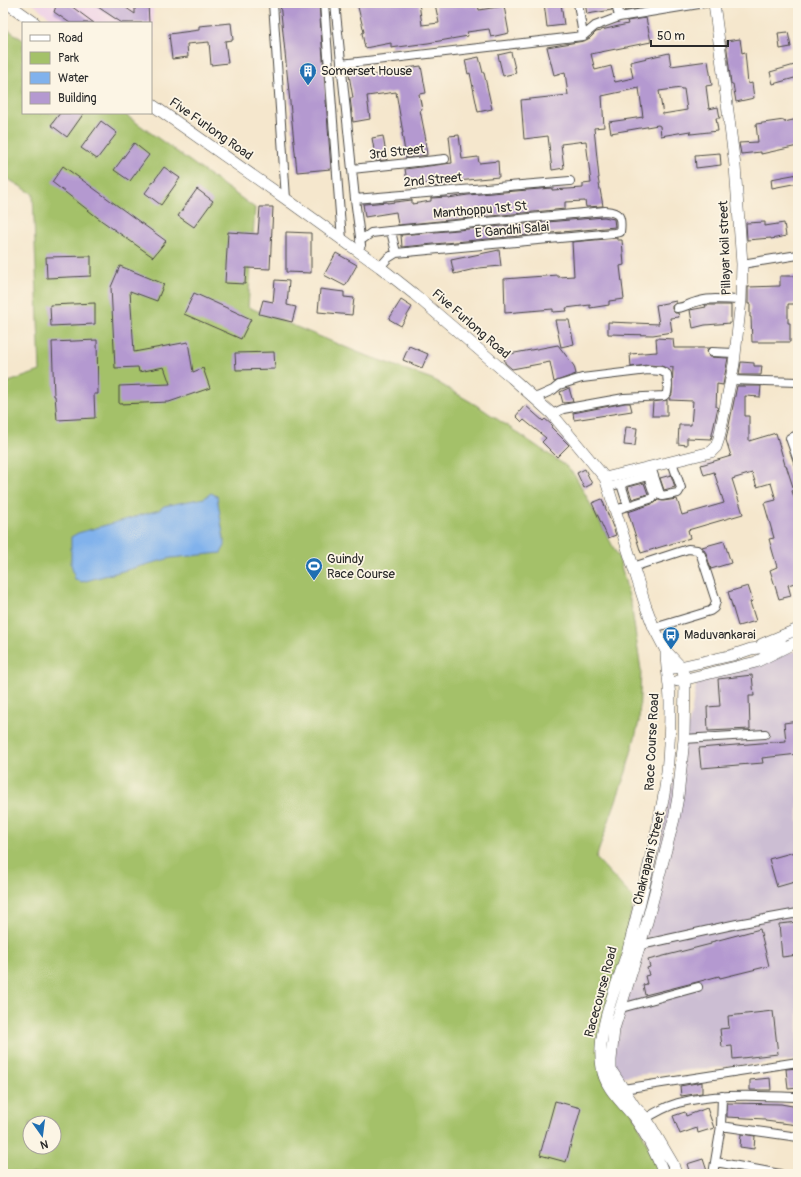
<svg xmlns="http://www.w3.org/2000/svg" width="801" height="1177" font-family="Pangolin,sans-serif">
<rect width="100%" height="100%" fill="#fcf5e5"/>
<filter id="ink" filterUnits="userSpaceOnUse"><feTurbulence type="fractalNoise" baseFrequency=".025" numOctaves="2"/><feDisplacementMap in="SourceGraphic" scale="8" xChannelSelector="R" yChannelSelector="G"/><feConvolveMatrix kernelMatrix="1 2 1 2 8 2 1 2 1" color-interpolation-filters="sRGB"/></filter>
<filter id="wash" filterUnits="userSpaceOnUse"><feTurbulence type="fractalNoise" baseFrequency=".012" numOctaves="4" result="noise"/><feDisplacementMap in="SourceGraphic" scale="16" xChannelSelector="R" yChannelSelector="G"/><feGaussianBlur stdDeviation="0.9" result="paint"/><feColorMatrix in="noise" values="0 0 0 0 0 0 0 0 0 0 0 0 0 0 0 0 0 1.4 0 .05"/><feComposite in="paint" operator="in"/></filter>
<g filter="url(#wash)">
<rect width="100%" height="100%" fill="#f5e7cd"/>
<path fill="#eed0e7" d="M32,3H153L154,38L151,41V23H57Z"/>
<path fill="#ccbed3" d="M798,651V1060L615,1077L609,1057L643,933L668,802L691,715L697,680L729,663Z"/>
<path fill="#a4c169" stroke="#68764a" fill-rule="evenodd" d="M3,26L23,40V113H123L255,208L248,307L362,354L432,379L481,408L566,466L576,477L619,558L631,604L641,670L639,722L626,772L596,858L634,899L603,1045L648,1146L660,1174H3V384L40,371L33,194L3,176ZM30,1123H54V1147H30Z"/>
<path fill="#81b2ec" stroke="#566e8c" d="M211,493L217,496L225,546L221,553L171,558L82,582L75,579L71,564V537L78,533L159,510L164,506L204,498Z"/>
<g id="blocks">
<path fill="#b499d0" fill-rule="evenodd" d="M57,3H67L94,23H70L54,12Z
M92,3H119L135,14V3H148L149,23H122Z
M280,3H319L331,169L297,172Z
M357,3H419L422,25L439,23L435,4L442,3H464V6L478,4L479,10L504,6L509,33L491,37L489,29L467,32L468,36L428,43L391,48V43L365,48L362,33L364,32Z
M544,3H561L564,25L547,27Z
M585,3H611L612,10L587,14Z
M622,3H643L644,7L625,11Z
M646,18L651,42L591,54L595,70L611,66L615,82L633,78L630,62L669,53L671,66L708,61L712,85L706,86L709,109L718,107L720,118H716L718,131L691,134L690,131L661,136L660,126L658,125L611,133L609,122L643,117L639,88L602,96L604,127L594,128L599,178H598L603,206L586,207L585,201L565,202V209L398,225L396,212L365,217L363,204H365L387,202V203L412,200V204L431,201V198L448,197V198L468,195L552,188V190L583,188V184L591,183L586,141L561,144L564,168L552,170L548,136L524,139L521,100L568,95L565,72L554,75L547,47L584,41L590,38L596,32L601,31V30L628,24L627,21ZM681,88V89H684L687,110L663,114L659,91Z
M231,23L233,40L225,41L228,63L211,65L209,42L187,44L188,57L172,59L169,34L199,30V26Z
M788,32L791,47L780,49L778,33Z
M740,39L742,53L745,52L748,84L752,83L754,98L736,102L733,84H731L726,41Z
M511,52L516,73L503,76L498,55Z
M479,57L483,73H484L492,109L478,112L470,73L468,74L465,60Z
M798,64V77L773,84L770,72Z
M421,66L426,93L419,94L422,109L420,110L426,140H425L427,155L406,158L402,133H403L396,92L367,96L370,119L353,122L350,98H353L348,69L360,67L362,76L380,74L381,76L408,72L407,68Z
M60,113H84L67,137L51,125Z
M798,119V146L761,154V152L741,154L739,143L758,142L756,124L784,120V122Z
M101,121L117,133L97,159L81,148Z
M459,135L462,159L478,157L479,163L498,161L499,177L447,182V186L429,187L428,183L408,187L405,169L452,163L449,136Z
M383,136L387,160L376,161L372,138Z
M134,143L149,155L130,181L114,170Z
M720,153L721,165L696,168L695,155Z
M63,166L166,241L153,257L102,221L52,182Z
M164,167L180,178L161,205L145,193Z
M798,174V183L772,188L771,179Z
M197,189L213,201L194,227L178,216Z
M260,207H273L270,269L246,268L245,284L225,283L228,232L258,234Z
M604,217L614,219L615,227L402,247L401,235Z
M765,222V226L784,223L786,236L771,239V238L747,240L746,223Z
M286,232L311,233V273L286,272Z
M617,238V240H622L624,265L620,266L624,299L609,301V305L590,308V305L566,308L567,311L553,312V309L505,313L504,279L558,275V277L574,276L572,242Z
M499,250L501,266L479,268L454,274L451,260Z
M336,253L357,265L345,286L324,275Z
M91,256V276L47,278L46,257Z
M120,266L164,284L157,301L130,291L134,352L188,342L193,372L203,368L210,388L169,402L119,404V386L170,384L164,367L139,372L138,367L115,368L111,287Z
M780,276H798V304H788V323H790V342H752L751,317H750V304H748V287L780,286Z
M275,280L289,281L287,305L296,307L292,322L259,314L263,300L273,302Z
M320,289L344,292V297L354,298L352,315L318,312Z
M194,293L251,319L241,339L184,314Z
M401,300L412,307L401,326L389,319Z
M676,301V303L672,306V309L675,313H678L679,317L670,318L672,332L653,335L608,334V322L659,324L656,305Z
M95,303V324L51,326L50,305Z
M705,305H731V323L705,325L693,328L690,310L706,307Z
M555,320H569L574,344L561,347Z
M656,338L673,339L674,348H709L707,352L709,357L728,358L723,385L717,384L716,407H718L711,439L687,438V445L678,444L679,425H691L693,401L669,400L672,394L673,367L666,368L661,366L648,365L631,367L630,354L657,352Z
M97,340L98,394H94L95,418L57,420L55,396H54L52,342Z
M558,345L574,366L576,374L554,382L550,362L512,369L505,363L504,355Z
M409,346L428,354L422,368L403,360Z
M274,352L275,369L236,370L235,353Z
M741,362L754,363V366H762L761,375H739Z
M737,386H761L760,397L745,396V416H749V441L776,433L785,465H786L794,490L792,491L798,509V582L788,585L791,596L779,599L770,570L777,567L769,539L774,538L764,503L776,500L771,483L757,487L752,473L732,479L743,514L688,530L690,538L641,553L628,512L655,503L658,500L663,501L677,499L682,515L724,503L714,472L704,475L701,465L731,456L726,440Z
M569,388L573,402L563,403L560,392Z
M667,400V416H652L653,402Z
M625,403H630L632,411L574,420L573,413Z
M525,405L543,421L545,419L551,424L553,426L551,427L569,445L557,457L542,442L546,438L524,420L522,422L516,416Z
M626,427L637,428L635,446L624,445Z
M585,469L592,484L584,488L577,473Z
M671,475L675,487L664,490L660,478Z
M644,483L648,494L632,499L628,487Z
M602,499L616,535L608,538L592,503Z
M724,541L731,563L711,569L706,553L702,547Z
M748,586L753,601L750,602L756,621L738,626L728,592Z
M752,675L754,696H749L750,729L708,731L707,707L720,706L718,679Z
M798,721V754L762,758L763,763L701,768L699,748L786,741L784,723Z
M798,851V881L777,887L769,859Z
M798,922V955L782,957L779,924Z
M760,929L769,966L720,978L719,976L697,982L645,995L643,985L647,984L645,976L649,975L647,968L650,967L648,960L711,944V942Z
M773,1011L778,1054L733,1059L732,1046L722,1047L720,1029L729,1028L728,1016Z
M798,1068V1088L788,1089L786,1069Z
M770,1078L771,1090H750V1080Z
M702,1082V1093L681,1096L680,1086Z
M555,1101L581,1108L566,1162L540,1155Z
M727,1103L781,1104L798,1107V1125L765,1121V1119L727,1117Z
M707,1108L714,1128L698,1133L697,1128L680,1134L673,1116L685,1112L686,1116Z
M741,1134L755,1136L754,1149L740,1147Z
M703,1159L708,1174H690L687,1164Z"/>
</g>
</g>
<g filter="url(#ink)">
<use href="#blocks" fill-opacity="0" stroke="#494743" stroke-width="1"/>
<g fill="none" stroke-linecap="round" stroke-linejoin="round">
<g stroke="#494743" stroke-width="10">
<path id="street" d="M273,3L286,199
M324,3L342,240
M335,3L355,199
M578,3L583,36
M616,3L619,17
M341,64L583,36L595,26L619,17L705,3
M352,169L445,159
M391,231L396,253
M360,241L371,233L389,231L605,211C620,212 622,217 620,232L614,233L396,253L388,258L380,267
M361,245L355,199L570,181
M742,264L798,255
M677,308C686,307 688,304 696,302C709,297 727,300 741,300
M712,352L734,353
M730,380L798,382
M535,398L553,390L559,385L582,378L648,370L661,371L667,374L668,385L667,393L664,396L624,398L563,409L552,414
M798,435L790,438L798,461
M651,467L660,494L662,496L678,493L681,488L672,462
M621,484L628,506
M608,487L648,476
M615,510L653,498L654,494L647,473
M633,567L688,549L697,550L701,555L716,601L714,608L710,611L654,628
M684,739L765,734
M636,946L737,924L798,913
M621,1008L698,987
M623,1089L798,1062
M642,1121C653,1114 664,1107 678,1103C717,1093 758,1096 798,1097
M721,1126L798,1137
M716,1162L780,1174
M713,1174L721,1126L722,1096"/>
</g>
<g stroke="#494743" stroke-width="12">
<path id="secondary" d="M7,3L35,23
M151,104L286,199L380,267L414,294L512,378L552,414L605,478L646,607L654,628L666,651L682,668
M605,478L711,452L716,447L719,438L734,364L741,300L742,264L735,166L714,3
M762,644L798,629
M675,668L733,655L751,649L783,645
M678,681L756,662L798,641
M664,1174C656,1154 646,1133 633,1116C621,1101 605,1088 602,1068C595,1029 619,983 629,946C641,899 653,852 662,805C669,772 670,736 670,703C670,685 666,669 666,651
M676,1174L673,1164L646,1118L635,1107L611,1070V1060L614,1029L647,922L674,819L678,797L684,739L685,680L682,668"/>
</g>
<use href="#street" stroke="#fff" stroke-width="8"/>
<use href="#secondary" stroke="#fff" stroke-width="11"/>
</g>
</g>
<defs>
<g id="building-pin" transform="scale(0.9)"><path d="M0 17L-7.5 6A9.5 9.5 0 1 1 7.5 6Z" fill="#1f6fb2" stroke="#fcf5e5"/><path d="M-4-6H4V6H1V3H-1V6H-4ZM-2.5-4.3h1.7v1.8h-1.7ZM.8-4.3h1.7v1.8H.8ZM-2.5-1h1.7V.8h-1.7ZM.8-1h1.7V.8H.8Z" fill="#fff"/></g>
<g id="stadium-pin" transform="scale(0.9)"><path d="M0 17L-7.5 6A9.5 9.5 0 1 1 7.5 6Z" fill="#1f6fb2" stroke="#fcf5e5"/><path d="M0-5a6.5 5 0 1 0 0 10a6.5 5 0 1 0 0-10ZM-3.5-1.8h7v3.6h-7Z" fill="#fff"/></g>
<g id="bus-pin" transform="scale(0.9)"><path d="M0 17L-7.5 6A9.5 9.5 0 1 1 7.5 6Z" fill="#1f6fb2" stroke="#fcf5e5"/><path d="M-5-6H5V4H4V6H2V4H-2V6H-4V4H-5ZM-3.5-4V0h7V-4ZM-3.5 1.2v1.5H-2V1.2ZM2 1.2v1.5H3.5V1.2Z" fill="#fff"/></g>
</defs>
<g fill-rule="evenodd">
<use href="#building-pin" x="308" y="71"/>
<use href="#stadium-pin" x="314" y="566"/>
<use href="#bus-pin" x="671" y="635"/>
</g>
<g text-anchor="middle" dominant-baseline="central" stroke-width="3.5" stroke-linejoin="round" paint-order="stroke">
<g font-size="13" fill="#2b2b2b" stroke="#fcf5e5" text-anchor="start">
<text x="321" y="71">Somerset House</text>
<text x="327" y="559">Guindy<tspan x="327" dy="15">Race Course</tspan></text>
<text x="684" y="635">Maduvankarai</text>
</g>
<g font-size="13" fill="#2b2b2b" stroke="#fcf5e5">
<text transform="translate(211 129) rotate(35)">Five Furlong Road</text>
<text transform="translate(397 152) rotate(-6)">3rd Street</text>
<text transform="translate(433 180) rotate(-5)">2nd Street</text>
<text transform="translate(480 210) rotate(-5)">Manthoppu 1st St</text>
<text transform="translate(512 230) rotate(-5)">E Gandhi Salai</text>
<text transform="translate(725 248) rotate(-92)">Pillayar koil street</text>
<text transform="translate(471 324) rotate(41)">Five Furlong Road</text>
<text transform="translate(652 742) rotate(-87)">Race Course Road</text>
<text transform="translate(649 858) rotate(-76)">Chakrapani Street</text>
<text transform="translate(601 992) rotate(-75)">Racecourse Road</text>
</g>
</g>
<rect width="801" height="1177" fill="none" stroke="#fcf5e5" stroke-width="16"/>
<rect x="22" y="22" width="130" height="92" fill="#fcf5e5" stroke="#a8a49b"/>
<rect x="30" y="35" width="20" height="6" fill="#ffffff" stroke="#a8a49b"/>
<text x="58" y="42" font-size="12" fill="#2b2b2b">Road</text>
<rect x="30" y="52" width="20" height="12" fill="#a4c169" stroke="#a8a49b"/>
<text x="58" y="62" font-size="12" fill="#2b2b2b">Park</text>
<rect x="30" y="72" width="20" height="12" fill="#81b2ec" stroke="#a8a49b"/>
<text x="58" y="82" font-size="12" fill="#2b2b2b">Water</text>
<rect x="30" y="92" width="20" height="12" fill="#b499d0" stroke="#a8a49b"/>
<text x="58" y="102" font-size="12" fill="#2b2b2b">Building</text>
<g transform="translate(42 1135) rotate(166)"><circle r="19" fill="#fcf5e5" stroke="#a8a49b"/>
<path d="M0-3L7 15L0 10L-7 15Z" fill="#1f6fb2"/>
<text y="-6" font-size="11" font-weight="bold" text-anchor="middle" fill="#2b2b2b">N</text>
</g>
<path d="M651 40v6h77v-6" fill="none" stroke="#2b2b2b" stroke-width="2"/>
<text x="657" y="40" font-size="12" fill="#2b2b2b" stroke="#fcf5e5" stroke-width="3" paint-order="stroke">50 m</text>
</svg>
